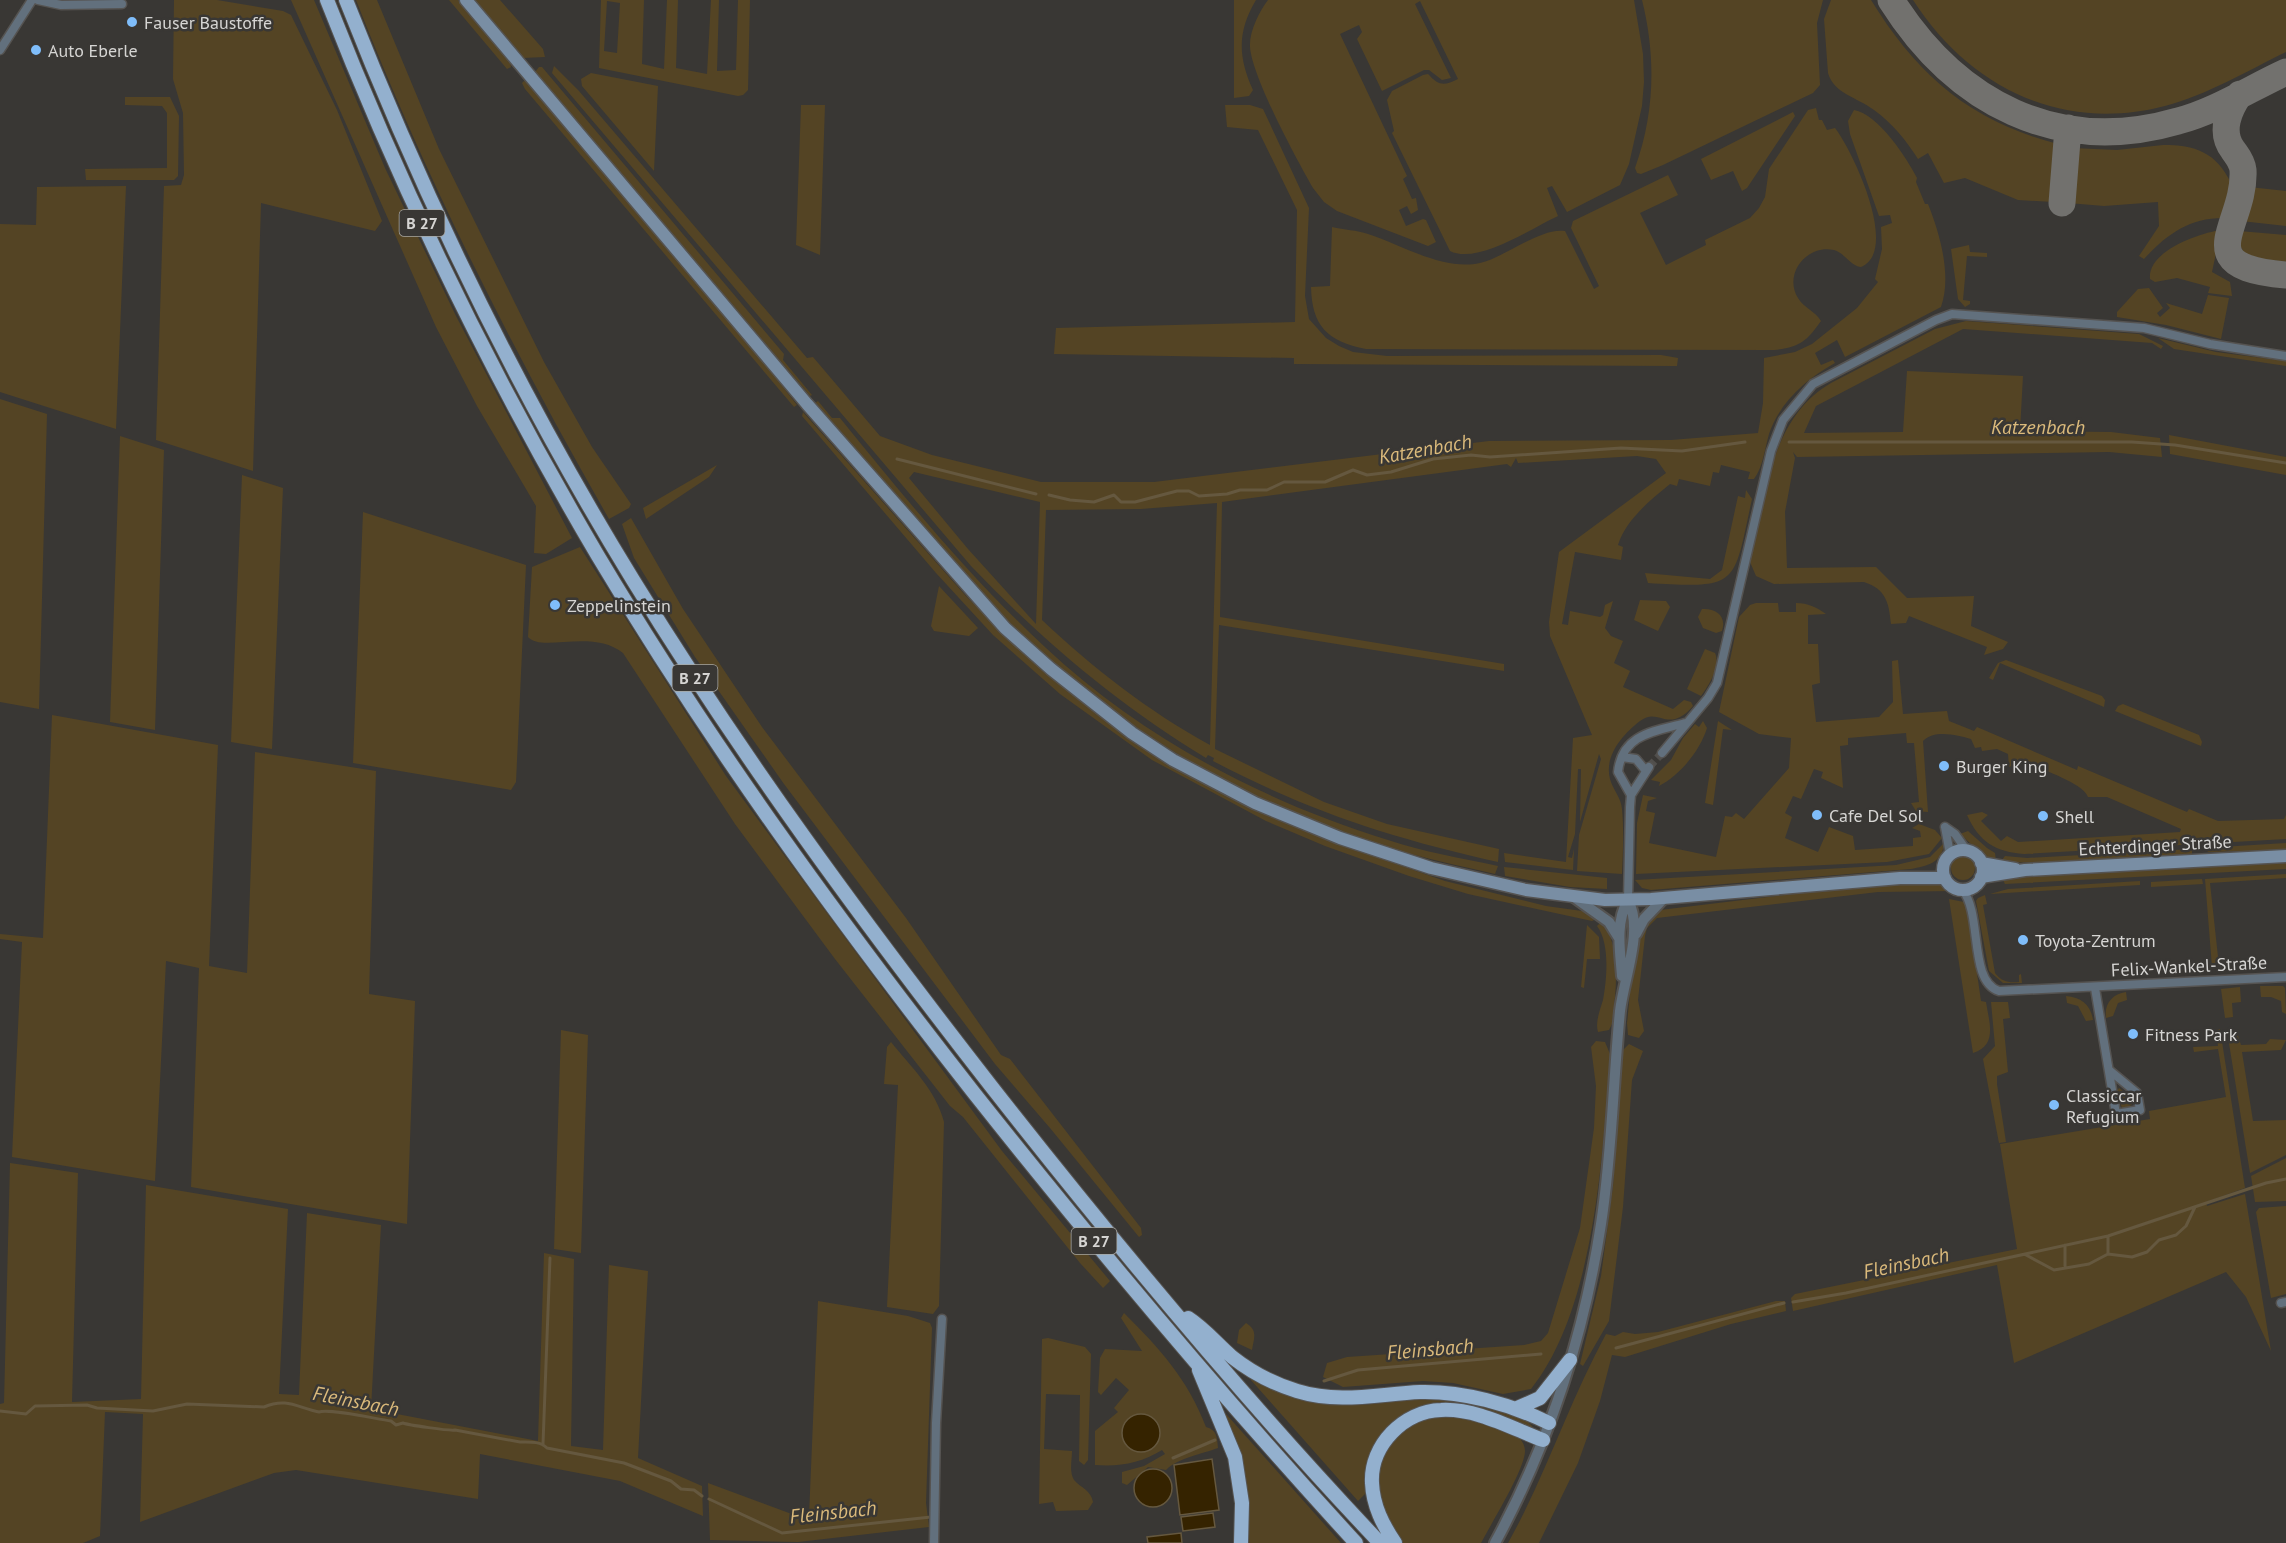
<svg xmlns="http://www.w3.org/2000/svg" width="2286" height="1543" font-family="'PT Sans',sans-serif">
<rect width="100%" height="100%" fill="#393734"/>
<path fill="#544424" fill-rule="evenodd" d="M174,0H217L283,11L291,15L337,110L382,221L375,231L261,203L253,471L156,440L164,186L181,185L184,175L183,113L173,79Z
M291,0H314L385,168L456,316L572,538L546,554L534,553L536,506L477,406L436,327Z
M356,0H377L439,149L544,362L592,447L631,504L629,508L609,519C514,353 426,179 356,0Z
M449,0H458L510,62L511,67L507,69Z
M474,0H500L543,49L545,57L523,58Z
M601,0H644L642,64L664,69L667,0H678L676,68L707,74L711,0H719L717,71L736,70L738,0H750L748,90L743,95L738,96L599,68ZM607,1L620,3L617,53L604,51Z
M1234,0H1256C1237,32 1238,57 1253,90L1249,96L1234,98Z
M1268,0H1634L1643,54L1644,82L1642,106L1629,164L1620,185L1567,212L1552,186L1547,188L1558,216C1532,228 1477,265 1450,251L1392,133L1394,131L1387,100L1392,91L1423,75L1428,74C1439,86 1444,86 1458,79L1420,1L1415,4L1451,78L1442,80L1429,70H1424L1382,91L1357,39L1362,32L1359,25L1340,34L1407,176L1403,179L1412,199L1416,198L1418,210L1411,214L1407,206L1399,210L1406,226L1423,219L1426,220L1436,242L1428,246L1337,211L1324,202L1313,188C1297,160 1252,77 1250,47C1249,32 1259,12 1268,0Z
M1642,0H1823L1817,23L1820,85L1813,93L1663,165L1641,174L1637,173L1635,168C1655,113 1656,56 1642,0Z
M1831,0H1871C1918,76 1970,121 2058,144L2053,202L2018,200L1965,178L1944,183L1928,153L1918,159C1906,140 1892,123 1874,110C1857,97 1834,94 1828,73L1824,19Z
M1913,0H2286V52C2247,71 2207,95 2165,106C2061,133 1969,87 1913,0Z
M554,66L579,91L807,358L813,357L880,436L932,455L1041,482H1154L1489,441L1671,440L1758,433L1763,403L1764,358L1795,352L1812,344L1857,308L1878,282L1875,279L1882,249L1881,227L1892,223L1890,215L1879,216L1850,134L1848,121L1854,110C1878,114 1907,158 1917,178L1916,182L1925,204H1928C1940,234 1952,276 1941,307L1845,357L1837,340L1815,353L1821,365L1833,360L1835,363C1806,379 1780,402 1769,434C1765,448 1763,467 1754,479H1748L1750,472L1721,465L1719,473L1713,472L1710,486L1679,479L1677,486L1670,484C1649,501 1626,520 1618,545L1623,547L1621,560L1575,552L1562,624L1568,625L1570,611L1600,617L1603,615L1605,605L1613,601L1605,628L1611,636L1623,641L1614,663L1630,671L1623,687L1673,709L1684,700L1691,702L1693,706C1668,735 1659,706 1640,721C1622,735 1604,756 1610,779C1613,790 1621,797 1622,809C1624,830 1623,852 1622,874L1577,871L1579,835L1601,759L1599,754L1580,822L1581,769H1578L1575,834L1568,857L1572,858L1574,849L1573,870L1505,862L1504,853L1566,862L1573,738L1592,735L1550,636L1549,622L1559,552L1666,473L1656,459L1637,456L1518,463L1516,458L1511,467L1507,464L1222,502L1220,617L1504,664V671L1219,625L1215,749L1324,802L1387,824L1499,849L1498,862C1392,838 1310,812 1213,761L1214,758L1208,755L1206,758C1116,703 1044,642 971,566L552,73ZM914,472L1040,502L1036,624L968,549L909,478ZM1217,503L1210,744V745C1148,711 1093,668 1042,620L1046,510L1141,509Z
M539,67H542L784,354L783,360L812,395L810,396L535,72Z
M591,73L658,86L654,171L582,86L581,79Z
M524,81L529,82L742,334L797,405L794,407L525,89L522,83Z
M125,97H170L179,116L178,176L174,180H86L85,169L167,168V113L162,106L125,105Z
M801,105H825L820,255L796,245Z
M1225,105H1250L1263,109L1309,208L1305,296L1309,319L1326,338L1339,346L1353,352L1387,356L1661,355L1678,358L1677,366L1294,364V358L1054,354L1056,328L1295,322L1297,210L1258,130L1227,127Z
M1816,108L1819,120H1822L1827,130L1835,128C1853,151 1900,251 1861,267C1850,266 1845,253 1834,250C1807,244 1783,274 1798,298C1804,308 1815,311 1821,321C1806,342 1800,347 1774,350L1366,349C1327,341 1312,326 1311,287L1330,286L1332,227C1344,230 1357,230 1368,234C1402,245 1443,271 1480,263C1506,257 1541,227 1565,231L1594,289L1599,286L1571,228L1573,221L1668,175L1678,195L1640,213L1666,265L1706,245L1705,240L1750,218L1759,208L1765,197L1769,169L1808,110Z
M1793,112L1795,116L1747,188L1742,191L1733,171L1711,180L1701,159Z
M2163,145C2195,145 2216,152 2231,183L2223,218C2189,218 2166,235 2144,259L2139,256L2159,226L2158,202L2104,206L2068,203L2072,148L2117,150Z
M126,186L116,429L0,392V224L36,225L37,187Z
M2249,187L2286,191V226L2241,221Z
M2221,230L2212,272L2230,282L2232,296L2208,293L2210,287L2177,278L2155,282L2150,279C2147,251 2200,233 2221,230Z
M2239,231L2286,235V262L2247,257L2240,246Z
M1969,245L1970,252L1987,253V257L1967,256L1963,300L1970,301V304L1965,307L1958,299L1951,249Z
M2149,288L2163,308L2157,313L2160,317L2170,308L2166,303L2202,314L2208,295L2229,298L2221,339L2166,325L2117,317V312L2138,289Z
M1966,321L2139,334L2163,346L2161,349L2152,343L1963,329L1816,406L1804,433L1903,432L1907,371L2023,376L2020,431L2111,432L2160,438L2162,457L2109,452L1797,457L1793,452L1795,458L1785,512L1787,568L1876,567L1907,598L1974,596L1971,626L2008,642L2003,649L1984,655L1987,647L1909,616L1906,623L1891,624C1889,603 1886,589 1864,582L1774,584L1756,576L1750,562C1764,499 1770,418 1831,383L1935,329Z
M2158,338L2216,352L2286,361V366L2174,349Z
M0,399L47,414L39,709L0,702Z
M818,401L832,418H840C905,498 970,578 1046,648C1142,738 1263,801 1388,840C1424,852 1461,858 1498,866L1495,874C1438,861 1379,848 1325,827C1212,783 1111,718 1023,637C946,566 882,481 815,403Z
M803,412L966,596L1013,643L1064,688L1157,755L1236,801L1328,840L1445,881L1546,906L1582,911L1598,918L1592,921L1468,894L1409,876L1325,846L1266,821L1152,760L1060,694L993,635L936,573L802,416Z
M2169,435L2286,457V475L2170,454Z
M120,436L164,450L155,730L110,722Z
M717,465L709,477L646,519L643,508Z
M242,475L283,488L272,749L231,742Z
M1746,490L1752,499C1733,585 1741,589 1648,583L1645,573L1710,579L1722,570L1738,496L1745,498Z
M363,512L526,565L516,782L511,790L353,763Z
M631,518L683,609L762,727L906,918L1001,1055L1010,1059L1141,1228L1142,1235L1139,1237L1050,1128L995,1064L784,784L695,657L634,558L622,524Z
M580,547L726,776L1002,1151L1110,1281L1103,1288L1080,1263L963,1117L950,1106L835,959L735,824L623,653C592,628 542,653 528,637L532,567Z
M939,586L978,628L969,636L934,631L931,626Z
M1640,600L1666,601L1670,607L1658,631L1634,620Z
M1756,603H1778L1779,612H1796V603C1808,603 1816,607 1826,614L1808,615V644H1818L1820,683L1812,685L1816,722L1879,717L1893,702L1892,661L1898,660L1903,714L1947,711L1949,721L1974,731L1977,727L2077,770L2078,766L2187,812L2189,809L2218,821L2284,819L2286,815V839L2024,854C1996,852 1979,842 1967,815L1982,812L1988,815L1981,821L2001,841L2007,836L2018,842L2180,832L2181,829L2107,797H2088C2084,783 2036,767 2021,761L2009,767L2008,754L1997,749L1982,751L1981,747L1975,748L1971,739C1958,735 1934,729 1923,741L1928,812L1916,811L1911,803L1919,802L1914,743H1907L1906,733L1848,738V745L1840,746L1843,788L1821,778L1823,772L1814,769L1801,799L1793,796L1785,813L1792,817L1785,838L1818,852L1829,827L1853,836L1855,850L1913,846V838L1921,837L1920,831L1912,828L1919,824L1935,830L1942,838L1929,854L1887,862L1636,874L1637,823L1643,795L1657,798L1648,801L1646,811L1655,813L1649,843L1716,857L1725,816L1732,817L1736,813L1744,819L1789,768L1791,738L1759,734L1719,712L1739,617L1750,605Z
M1702,609C1716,608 1727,616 1722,631L1716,633L1703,628L1698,617Z
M1705,649L1715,653C1721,666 1709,685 1701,696L1687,689Z
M2006,660L2102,696L2105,700L2104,707L2000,663L1993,680L1989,678L1998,663Z
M2123,704L2199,735L2202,742L2201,746L2115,711L2118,706Z
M52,715L218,745L209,966L247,973L255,752L376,771L369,994L415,1001L407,1224L191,1187L199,968L166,961L155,1181L12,1157L22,942L0,939V934L43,938Z
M1703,721L1707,728C1700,751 1680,775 1659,786L1660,782L1651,780L1671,760L1683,738L1695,724L1699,727Z
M1718,721L1732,730L1723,729L1713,805L1705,803Z
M1968,831L1987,848L1995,853L1996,861L1983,855L1960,834Z
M1944,843C1943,863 1926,866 1911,869L1651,890L1642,888L1635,880L1896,865L1930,857Z
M2286,843V850L2208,852L2204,848Z
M2192,849V855L2045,863L2003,862L2002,860L2005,856L2027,858Z
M1951 868a12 12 0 1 1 24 0a12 12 0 1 1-24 0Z
M2286,863V869L2005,884L2002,878Z
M1504,867L1607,878V889L1570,887L1505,876Z
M2286,874V878L2210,883L2219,966L2212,967L2205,879Z
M2202,879L2203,884L2151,887V882Z
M2140,881V885L1990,894L2008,889Z
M1929,882L1942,884L1954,891L1878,892L1657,918L1647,928L1645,936L1638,1000L1644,1031L1639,1038L1628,1035L1627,1023C1631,993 1631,927 1660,910L1826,890Z
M1985,895L1987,904L1983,905L1995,973C2002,982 2009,983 2019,982V975L2021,974L2022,983H2003L1989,971L1976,901L1978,898Z
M1949,899L1964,902L1968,911L1981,1001L1986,1002C1989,1022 1998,1045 1973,1053Z
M1602,921C1622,948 1616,992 1612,1024L1609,1030L1598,1032C1595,1022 1600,1010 1603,1000C1607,979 1610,943 1597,926Z
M1587,925L1599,937L1600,959H1587L1584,988L1581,987Z
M2260,986H2283L2285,988L2286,1014L2282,1012L2281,1001L2271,997H2261Z
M2240,987L2241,1002L2232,1003L2233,1017L2225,1018L2221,989Z
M2126,992L2127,1000L2118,1003L2113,1016L2106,1018C2104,1004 2112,994 2126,992Z
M2066,996C2081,997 2091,1005 2093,1020L2086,1021L2078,1006L2067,1003Z
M1991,1002H2008L2010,1018L2003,1019L2008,1072L1997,1076V1084L2006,1142L1999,1143L1983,1059L1995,1046Z
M2220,1029L2245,1188L2206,1202L2207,1206L2245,1194L2271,1351L2246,1297L2226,1272L2014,1363L1997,1265L1793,1311L1791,1298L1795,1294L2017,1249L2000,1144L2150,1119L2149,1111L2226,1097L2218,1049L2194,1052L2193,1047L2218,1046L2216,1030Z
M561,1030L588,1035L581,1253L554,1249Z
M2233,1030L2234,1035L2238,1036L2241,1045L2266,1044L2270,1039L2286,1040L2281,1050L2242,1052L2253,1121L2286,1120V1155L2250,1173L2227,1031Z
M1596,1041L1605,1042L1610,1054C1603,1153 1595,1309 1531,1389L1503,1394L1453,1383L1423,1381L1343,1387L1323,1377L1327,1363L1347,1357L1524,1345L1541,1341L1548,1333L1580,1228L1594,1128L1596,1086L1591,1047Z
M891,1042C911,1067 936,1090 944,1122L939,1306L933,1314L887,1307L898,1085L884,1084L887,1047Z
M1629,1044L1643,1051L1632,1080L1623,1207L1609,1321L1583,1366L1580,1364L1601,1276L1613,1186L1623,1050Z
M2119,1088L2133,1098V1103L2128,1108H2122L2116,1092Z
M2286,1158V1201L2255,1202L2251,1176Z
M10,1163L78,1173L72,1402L141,1399L146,1185L288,1209L279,1394L299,1395L307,1213L381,1225L371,1409L538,1441L544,1253L574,1259L571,1446L603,1450L609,1265L648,1271L638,1458L702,1486L703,1516L620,1481L480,1454L478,1499L296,1470L274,1473L140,1522L143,1414L105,1412L100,1536L83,1543H0V1404L4,1403Z
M2286,1206V1294L2271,1298L2256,1212L2259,1208Z
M818,1301L908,1316L930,1323L932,1328L926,1503L929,1527L798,1542L710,1540L708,1483L789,1513L809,1516Z
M1776,1301H1785L1786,1311L1731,1324L1625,1357L1612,1355L1600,1401L1578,1463L1539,1543H1508C1546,1475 1569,1402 1606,1334L1615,1336L1623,1332L1635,1334L1658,1332Z
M1124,1313C1160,1349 1187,1378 1206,1427C1217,1430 1217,1437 1218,1448C1202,1454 1178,1458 1166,1470L1148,1467L1127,1485L1122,1483V1472L1144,1466L1165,1454L1162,1450C1141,1463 1120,1467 1095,1465V1431L1118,1412L1114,1408L1129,1390L1116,1378L1101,1395L1098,1392L1100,1358L1105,1349L1142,1351L1121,1318Z
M1246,1323C1258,1330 1254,1338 1252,1350L1237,1343L1239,1330Z
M1048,1338L1085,1347L1091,1354L1088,1460L1084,1465L1079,1461L1080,1395L1046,1394L1044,1449L1072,1451C1072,1460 1069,1472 1074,1480C1081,1488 1091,1490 1093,1502L1088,1510L1056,1511L1053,1502L1039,1504L1042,1339Z
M1252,1378L1317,1402L1362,1405L1410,1400H1455L1524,1418L1533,1427C1515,1429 1473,1408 1453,1404C1442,1402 1431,1405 1421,1408C1380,1419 1366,1456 1365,1494L1358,1501L1250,1379Z
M1226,1414L1341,1543H1245L1224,1416Z
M1451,1414C1469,1418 1502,1424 1517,1435C1521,1439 1525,1445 1525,1451C1525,1469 1491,1524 1481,1543H1400C1394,1533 1386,1521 1382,1510C1371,1473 1384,1430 1423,1417C1431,1414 1442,1415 1451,1414Z"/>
<path fill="#352300" stroke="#65583f" stroke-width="1.5" d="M1122 1433a19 19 0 1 1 38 0a19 19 0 1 1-38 0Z
M1212,1459L1219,1510L1180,1515L1174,1465Z
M1134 1488a19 19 0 1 1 38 0a19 19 0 1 1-38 0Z
M1213,1513L1215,1527L1183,1531L1181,1517Z
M1181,1533L1182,1543H1148L1147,1537Z"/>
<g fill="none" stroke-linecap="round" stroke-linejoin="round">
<path stroke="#65583f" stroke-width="3" d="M1789,442H2132L2175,445L2286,463
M897,459L1036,494
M1049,495L1070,500L1094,502L1114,495L1121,502H1135L1177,491H1189L1199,496L1227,494L1240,490H1267L1284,482H1325L1353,470L1367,475L1391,472L1433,459L1471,455L1490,457L1621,448L1682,451L1745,442
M2065,1245V1266
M2108,1254V1236
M2026,1255L2054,1270L2089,1264L2108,1254L2132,1257L2147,1252L2159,1240L2176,1235L2186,1226L2195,1207
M1793,1302L1846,1293L2108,1236L2266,1183L2286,1179
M1616,1348L1784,1303
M1324,1381L1358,1370L1541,1354
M0,1411L26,1414L35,1406L87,1405L97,1408L153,1411L187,1404L264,1407C287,1397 298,1408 319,1412C329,1408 376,1419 391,1421L396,1425L403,1423C408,1425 449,1431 455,1430L520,1442C530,1442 540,1441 547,1448L624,1463L671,1481L681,1489L694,1490L702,1496
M543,1444L550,1258
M1173,1458L1215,1440
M709,1499L782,1533L931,1517"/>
<path stroke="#72716e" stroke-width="27" d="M1891,0C1956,103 2057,156 2178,121C2216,111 2251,88 2286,72
M2240,94C2229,109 2219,132 2233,150C2237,156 2242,161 2243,170C2246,226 2185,267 2286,275
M2062,203L2068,128"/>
<path stroke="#514f4c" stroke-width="8" stroke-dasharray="8 4" stroke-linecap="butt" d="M1649,767L1662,753"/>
<g stroke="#555351" stroke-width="11">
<path id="minor" d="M38,0L61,5L122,4
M0,50L32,0
M1662,753L1708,698L1717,683L1771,451L1783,420L1813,384L1936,320L1952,314L2144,328L2210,344L2286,356
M1622,757L1636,759L1646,771
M1631,795L1618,772C1622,733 1657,731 1685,723
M1945,827L1955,834L1967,851
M1945,827L1950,854
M1962,889C1983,914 1968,981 1999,991L2286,977
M1628,900L1630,807L1631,795L1649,767
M2095,988L2116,1114L2140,1110L2137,1093L2109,1070
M2281,1303L2286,1302
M934,1543L936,1423L942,1319"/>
</g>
<g stroke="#555351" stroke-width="14">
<path id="tertiary" d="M1574,897L1609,922L1619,938
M1636,934L1644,919L1663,899
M1622,976C1620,950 1615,923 1628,900
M1495,1543C1548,1445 1584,1335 1601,1224C1612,1154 1613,1082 1620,1011C1624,977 1644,930 1628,900"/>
</g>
<g stroke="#555351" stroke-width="15">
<path id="secondary" d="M466,0L807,404L1005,628L1051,669L1132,733L1173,760L1255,803L1340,838L1431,868L1526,890L1605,900L1651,899L1900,878H1945
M1943 870a20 20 0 1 1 40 0a20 20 0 1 1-40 0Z
M1981,863L2015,869
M1981,877L2025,870L2286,856"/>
</g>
<g stroke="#555351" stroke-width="16">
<path id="trunk" d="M327,0C402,192 493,378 598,556C710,744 839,921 974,1093C1096,1247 1223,1398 1356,1543
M346,0C425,201 520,396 633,580C741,756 864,923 991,1086C1114,1243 1243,1398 1380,1543
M1188,1318C1205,1329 1217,1344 1232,1357C1251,1372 1274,1384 1297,1391C1339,1404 1378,1394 1420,1392C1463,1391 1510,1404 1549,1423
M1199,1370L1235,1457L1242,1503L1241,1543
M1515,1409L1540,1398L1570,1360
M1395,1543C1383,1525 1373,1506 1372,1483C1370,1445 1404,1411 1441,1410C1476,1408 1511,1428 1543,1440"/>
</g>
<use href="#minor" stroke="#62707d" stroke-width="8"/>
<use href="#tertiary" stroke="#62707d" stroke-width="10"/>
<use href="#secondary" stroke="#798ea4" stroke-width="12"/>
<use href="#trunk" stroke="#93b0ce" stroke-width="14"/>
</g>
<g fill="#7fbdfa" stroke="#393734" stroke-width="2">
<circle cx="132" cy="22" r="6"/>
<circle cx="36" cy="50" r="6"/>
<circle cx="555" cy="605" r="6"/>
<circle cx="1944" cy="766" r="6"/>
<circle cx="1817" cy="815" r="6"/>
<circle cx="2043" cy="816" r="6"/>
<circle cx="2023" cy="940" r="6"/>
<circle cx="2133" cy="1034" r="6"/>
<circle cx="2054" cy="1105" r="6"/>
</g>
<g text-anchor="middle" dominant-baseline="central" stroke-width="5" stroke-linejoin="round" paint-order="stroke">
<g fill="#393734" stroke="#a7a6a3" stroke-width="1.5">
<rect x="399.5" y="210" width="45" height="26" rx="4.5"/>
<rect x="672.5" y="665" width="45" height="26" rx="4.5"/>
<rect x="1071.5" y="1228" width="45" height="26" rx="4.5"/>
</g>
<g font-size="16" font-weight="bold" fill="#d6d5d3">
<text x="422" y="223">B 27</text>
<text x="695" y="678">B 27</text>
<text x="1094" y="1241">B 27</text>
</g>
<g font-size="18" fill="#d6d5d3" stroke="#393734" text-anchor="start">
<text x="144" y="22">Fauser Baustoffe</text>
<text x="48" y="50">Auto Eberle</text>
<text x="567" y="605">Zeppelinstein</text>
<text x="1956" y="766">Burger King</text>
<text x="1829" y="815">Cafe Del Sol</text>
<text x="2055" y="816">Shell</text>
<text x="2035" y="940">Toyota-Zentrum</text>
<text x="2145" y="1034">Fitness Park</text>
<text x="2066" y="1095">Classiccar<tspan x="2066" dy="21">Refugium</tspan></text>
</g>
<g font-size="18" fill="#d6d5d3" stroke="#393734">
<text transform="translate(2155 845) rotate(-3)">Echterdinger Straße</text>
<text transform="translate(2189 966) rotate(-3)">Felix-Wankel-Straße</text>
</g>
<g font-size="20" font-style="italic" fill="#dbba7b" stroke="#393734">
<text x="2038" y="427">Katzenbach</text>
<text transform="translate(1425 449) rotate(-10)">Katzenbach</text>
<text transform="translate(1906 1263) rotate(-12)">Fleinsbach</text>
<text transform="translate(1430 1349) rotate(-5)">Fleinsbach</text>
<text transform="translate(356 1401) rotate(11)">Fleinsbach</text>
<text transform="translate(833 1512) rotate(-6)">Fleinsbach</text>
</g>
</g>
</svg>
